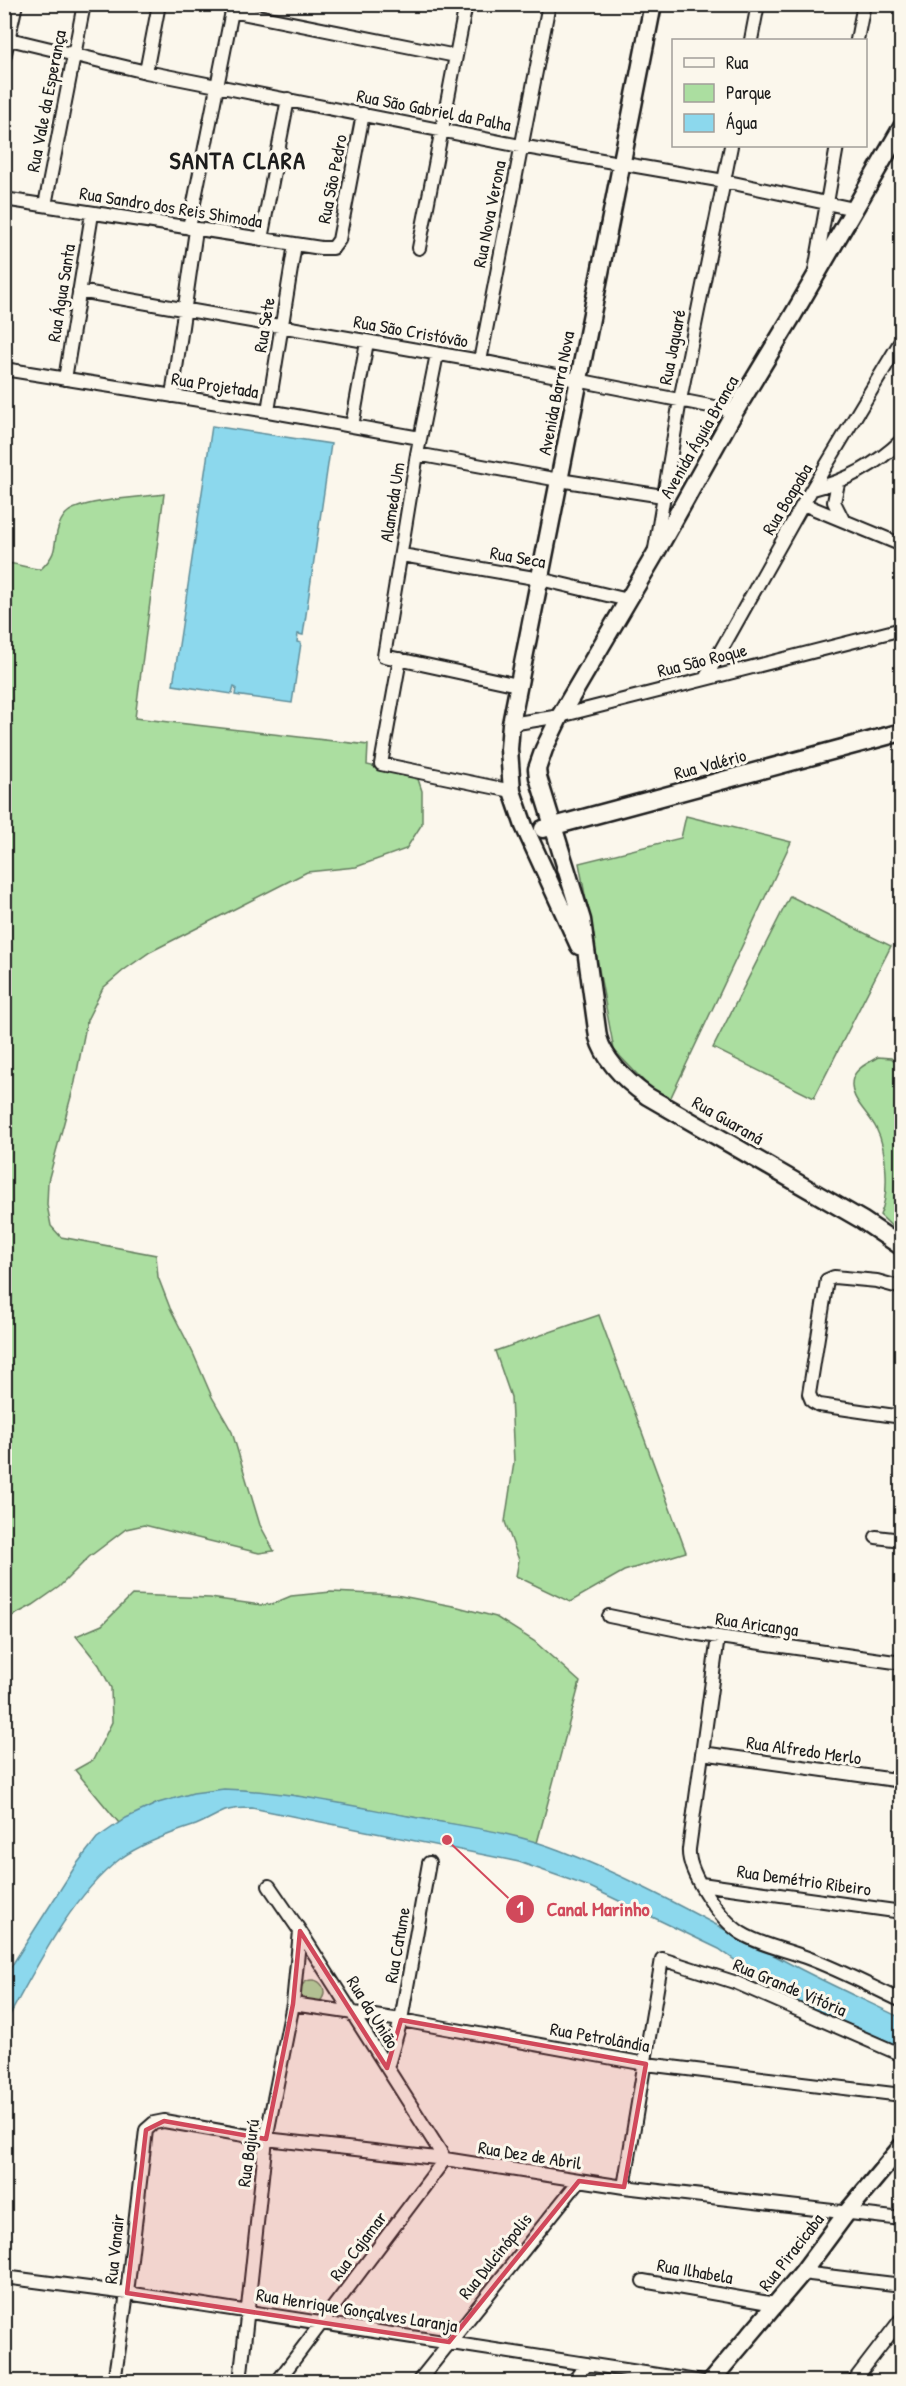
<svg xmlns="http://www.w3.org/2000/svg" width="906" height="2386" font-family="'Patrick Hand',sans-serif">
<rect width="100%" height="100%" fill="#fbf7ec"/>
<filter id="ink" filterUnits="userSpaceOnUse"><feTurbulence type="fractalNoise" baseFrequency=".0167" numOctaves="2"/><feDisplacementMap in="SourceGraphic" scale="12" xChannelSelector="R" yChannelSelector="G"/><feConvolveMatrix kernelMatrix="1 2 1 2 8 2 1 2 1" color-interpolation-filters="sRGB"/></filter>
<g filter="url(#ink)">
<path fill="#abdea0" stroke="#647d5e" stroke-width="1.5" d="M164,494L135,718L368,745L367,765L417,776L422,791V824L406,849L356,867L307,872L150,952L124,970L103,988L87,1020L75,1082L48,1181L47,1205L51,1226L61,1237L156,1255L158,1277L170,1308L193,1353L212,1397L232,1432L260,1525L274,1551L259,1553L144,1525L126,1529L89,1557L59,1587L33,1605L5,1620V563C17,563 28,569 41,569C61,550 51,544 60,523C61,520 65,514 68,512C82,500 144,497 164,494Z
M686,816L791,842L670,1099L656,1094L614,1050L579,863L681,838Z
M790,896L891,946L814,1098L713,1048Z
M878,1057L891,1058L901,1066V1235L880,1215C890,1194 887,1149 876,1128C868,1112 847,1097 853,1078C856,1068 870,1062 878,1057Z
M599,1315L686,1552L624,1571L570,1602L516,1576L519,1560L505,1522L514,1462L511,1397L495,1351Z
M331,1592L396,1595L458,1607L496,1617L534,1641L580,1682L537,1843L489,1831L290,1795L158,1803L119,1823L75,1770L93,1760L112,1722L111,1688L99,1665L76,1636L102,1625L132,1595L210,1598L261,1605L272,1604L291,1596Z
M300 1992a12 12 0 1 1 24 0a12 12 0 1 1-24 0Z"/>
<path fill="#8cd8ed" stroke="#5f8d99" stroke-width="1.5" d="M212,426L331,444L303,635L298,634L297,642L301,643L292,703L235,695L236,688L234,687L232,694L173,685Z
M224,1789C286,1791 348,1805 408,1816C459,1826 511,1831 559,1850C637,1880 709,1922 783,1960C822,1981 862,1999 901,2018L902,2049L789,1999L719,1949L590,1887L519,1862L252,1808C244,1808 233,1808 225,1811C215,1815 206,1821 196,1825C174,1832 139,1845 120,1859C70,1897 35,1970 5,2024V1976L76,1865L97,1838L126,1818L158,1803L193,1793Z"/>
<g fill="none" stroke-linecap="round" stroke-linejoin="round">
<g stroke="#1c1c1c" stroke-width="16">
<path id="minor" d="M232,11L456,56
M9,39L146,72L520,146L724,181L854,209
M751,40L758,4
M857,40L864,4
M4,58L16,4
M146,72L159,4
M4,199L321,248H333L339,240L363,114
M45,205L84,4
M189,228L233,6
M261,239L288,99
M419,248L466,4
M815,271L837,146
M79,291L480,361L735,411
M437,354L417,454L384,656L518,685
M480,361L549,4
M4,369L268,411L420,438
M65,379L92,214
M172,396L196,230
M268,411L295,244
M352,426L367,342
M417,454L559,480L663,496
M838,483L834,502L843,520
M813,489C846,481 877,464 902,440
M803,504L902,545
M655,549L680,400L731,146
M402,555L540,579L628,600
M400,659L381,764L512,791
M706,677L803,504L902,339
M511,724L560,716L902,629
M902,1288L877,1281L834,1277L827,1280L809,1394L812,1401L819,1405L902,1417
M876,1537L902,1540
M609,1616L698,1634L902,1663
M718,1637L689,1849C687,1873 721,1920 741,1933C760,1945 784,1949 805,1957C838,1969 870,1986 902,2001
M702,1753L902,1781
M701,1884L902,1912
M269,1886L300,1931L445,2159L277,2382
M293,2004L401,2020L646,2064L902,2095
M387,2068L401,2020L429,1863
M624,2187L662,1959L737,1983L902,2055
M802,2273L902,2285
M4,2277L127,2293L703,2382
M643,2281L775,2304
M114,2382L127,2293L146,2130L154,2123L164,2121L266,2139L445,2159L624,2187L902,2219
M240,2382L266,2139L293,2004L300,1931
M418,2382L579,2181
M573,2382L587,2364
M853,2382L902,2318"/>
</g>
<g stroke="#1c1c1c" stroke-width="21">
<path id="tertiary" d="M902,127L793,315L735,411L654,556L560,716L544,749L537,769L538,777L582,920L598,1037C605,1062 626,1081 647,1096L862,1220L902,1247
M543,829L902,732
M579,946L524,826L512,791L509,749L511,724L653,4
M710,2382L802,2273L848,2211L902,2146"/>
</g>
<use href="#minor" stroke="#fbf7ec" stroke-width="12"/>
<use href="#tertiary" stroke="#fbf7ec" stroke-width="16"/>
</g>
</g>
<path fill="#d1495b" fill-opacity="0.2" stroke="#d1495b" stroke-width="4.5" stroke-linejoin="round" d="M300,1931L387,2068L401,2020L646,2064L624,2187L579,2181L449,2342L127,2293L146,2130L164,2121L266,2139L293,2004Z"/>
<g text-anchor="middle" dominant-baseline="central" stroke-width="6" stroke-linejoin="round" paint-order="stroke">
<g font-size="18" fill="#1c1c1c" stroke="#fbf7ec">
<text transform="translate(46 101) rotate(-79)">Rua Vale da Esperança</text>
<text transform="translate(434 110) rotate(11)">Rua São Gabriel da Palha</text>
<text transform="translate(332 179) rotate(-79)">Rua São Pedro</text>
<text transform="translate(171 207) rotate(9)">Rua Sandro dos Reis Shimoda</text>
<text transform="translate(489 214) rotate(-79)">Rua Nova Verona</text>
<text transform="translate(61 293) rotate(-81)">Rua Água Santa</text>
<text transform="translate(264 325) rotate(-81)">Rua Sete</text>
<text transform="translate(411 331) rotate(10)">Rua São Cristóvão</text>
<text transform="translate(672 347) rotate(-79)">Rua Jaguaré</text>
<text transform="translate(215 385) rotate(9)">Rua Projetada</text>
<text transform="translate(556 393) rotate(-79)">Avenida Barra Nova</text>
<text transform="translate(699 437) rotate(-60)">Avenida Águia Branca</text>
<text transform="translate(787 499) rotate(-59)">Rua Boapaba</text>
<text transform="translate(392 502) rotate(-81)">Alameda Um</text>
<text transform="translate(518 557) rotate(10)">Rua Seca</text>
<text transform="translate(702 660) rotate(-14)">Rua São Roque</text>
<text transform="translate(710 764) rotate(-15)">Rua Valério</text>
<text transform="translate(728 1120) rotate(30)">Rua Guaraná</text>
<text transform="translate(757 1624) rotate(8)">Rua Aricanga</text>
<text transform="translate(804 1750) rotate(8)">Rua Alfredo Merlo</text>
<text transform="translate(804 1880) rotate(8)">Rua Demétrio Ribeiro</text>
<text transform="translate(397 1945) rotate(-80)">Rua Catume</text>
<text transform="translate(790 1987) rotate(23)">Rua Grande Vitória</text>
<text transform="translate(373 2012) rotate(58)">Rua da União</text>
<text transform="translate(600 2037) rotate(10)">Rua Petrolândia</text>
<text transform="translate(248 2153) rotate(-82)">Rua Bajurú</text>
<text transform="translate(530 2155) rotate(9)">Rua Dez de Abril</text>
<text transform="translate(358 2246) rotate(-53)">Rua Cajamar</text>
<text transform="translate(114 2249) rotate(-84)">Rua Vanair</text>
<text transform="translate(791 2252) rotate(-52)">Rua Piracicaba</text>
<text transform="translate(495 2256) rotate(-51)">Rua Dulcinópolis</text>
<text transform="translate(695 2271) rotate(10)">Rua Ilhabela</text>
<text transform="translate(357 2310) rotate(9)">Rua Henrique Gonçalves Laranja</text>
</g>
<g font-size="24" font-weight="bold" letter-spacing="1.5" fill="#1c1c1c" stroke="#fbf7ec">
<text x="238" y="160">SANTA CLARA</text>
</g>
</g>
<path fill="none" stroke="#d1495b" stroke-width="2" d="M447 1840L520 1909"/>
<g fill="#d1495b" stroke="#fbf7ec" stroke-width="2">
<circle cx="447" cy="1840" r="6"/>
<circle cx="520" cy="1909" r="15"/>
</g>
<g font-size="18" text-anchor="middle" font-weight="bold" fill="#fff">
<text x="520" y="1915">1</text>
</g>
<g font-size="20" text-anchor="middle" font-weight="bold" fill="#d1495b" stroke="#fbf7ec" stroke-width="6" stroke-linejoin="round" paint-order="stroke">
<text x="598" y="1916">Canal Marinho</text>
</g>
<rect width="906" height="2386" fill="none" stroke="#fbf7ec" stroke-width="24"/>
<rect x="12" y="12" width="882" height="2362" fill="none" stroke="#1c1c1c" stroke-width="2" filter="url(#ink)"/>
<rect x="672" y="39" width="195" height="108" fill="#fbf7ec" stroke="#a29f99" stroke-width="1.5"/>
<rect x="684" y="58" width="30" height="9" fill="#fbf7ec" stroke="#a29f99" stroke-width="1.5"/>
<text x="726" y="69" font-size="18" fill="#1c1c1c">Rua</text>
<rect x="684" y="84" width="30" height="18" fill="#abdea0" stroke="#a29f99" stroke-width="1.5"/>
<text x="726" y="99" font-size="18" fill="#1c1c1c">Parque</text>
<rect x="684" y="114" width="30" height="18" fill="#8cd8ed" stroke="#a29f99" stroke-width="1.5"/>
<text x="726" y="129" font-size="18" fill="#1c1c1c">Água</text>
</svg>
